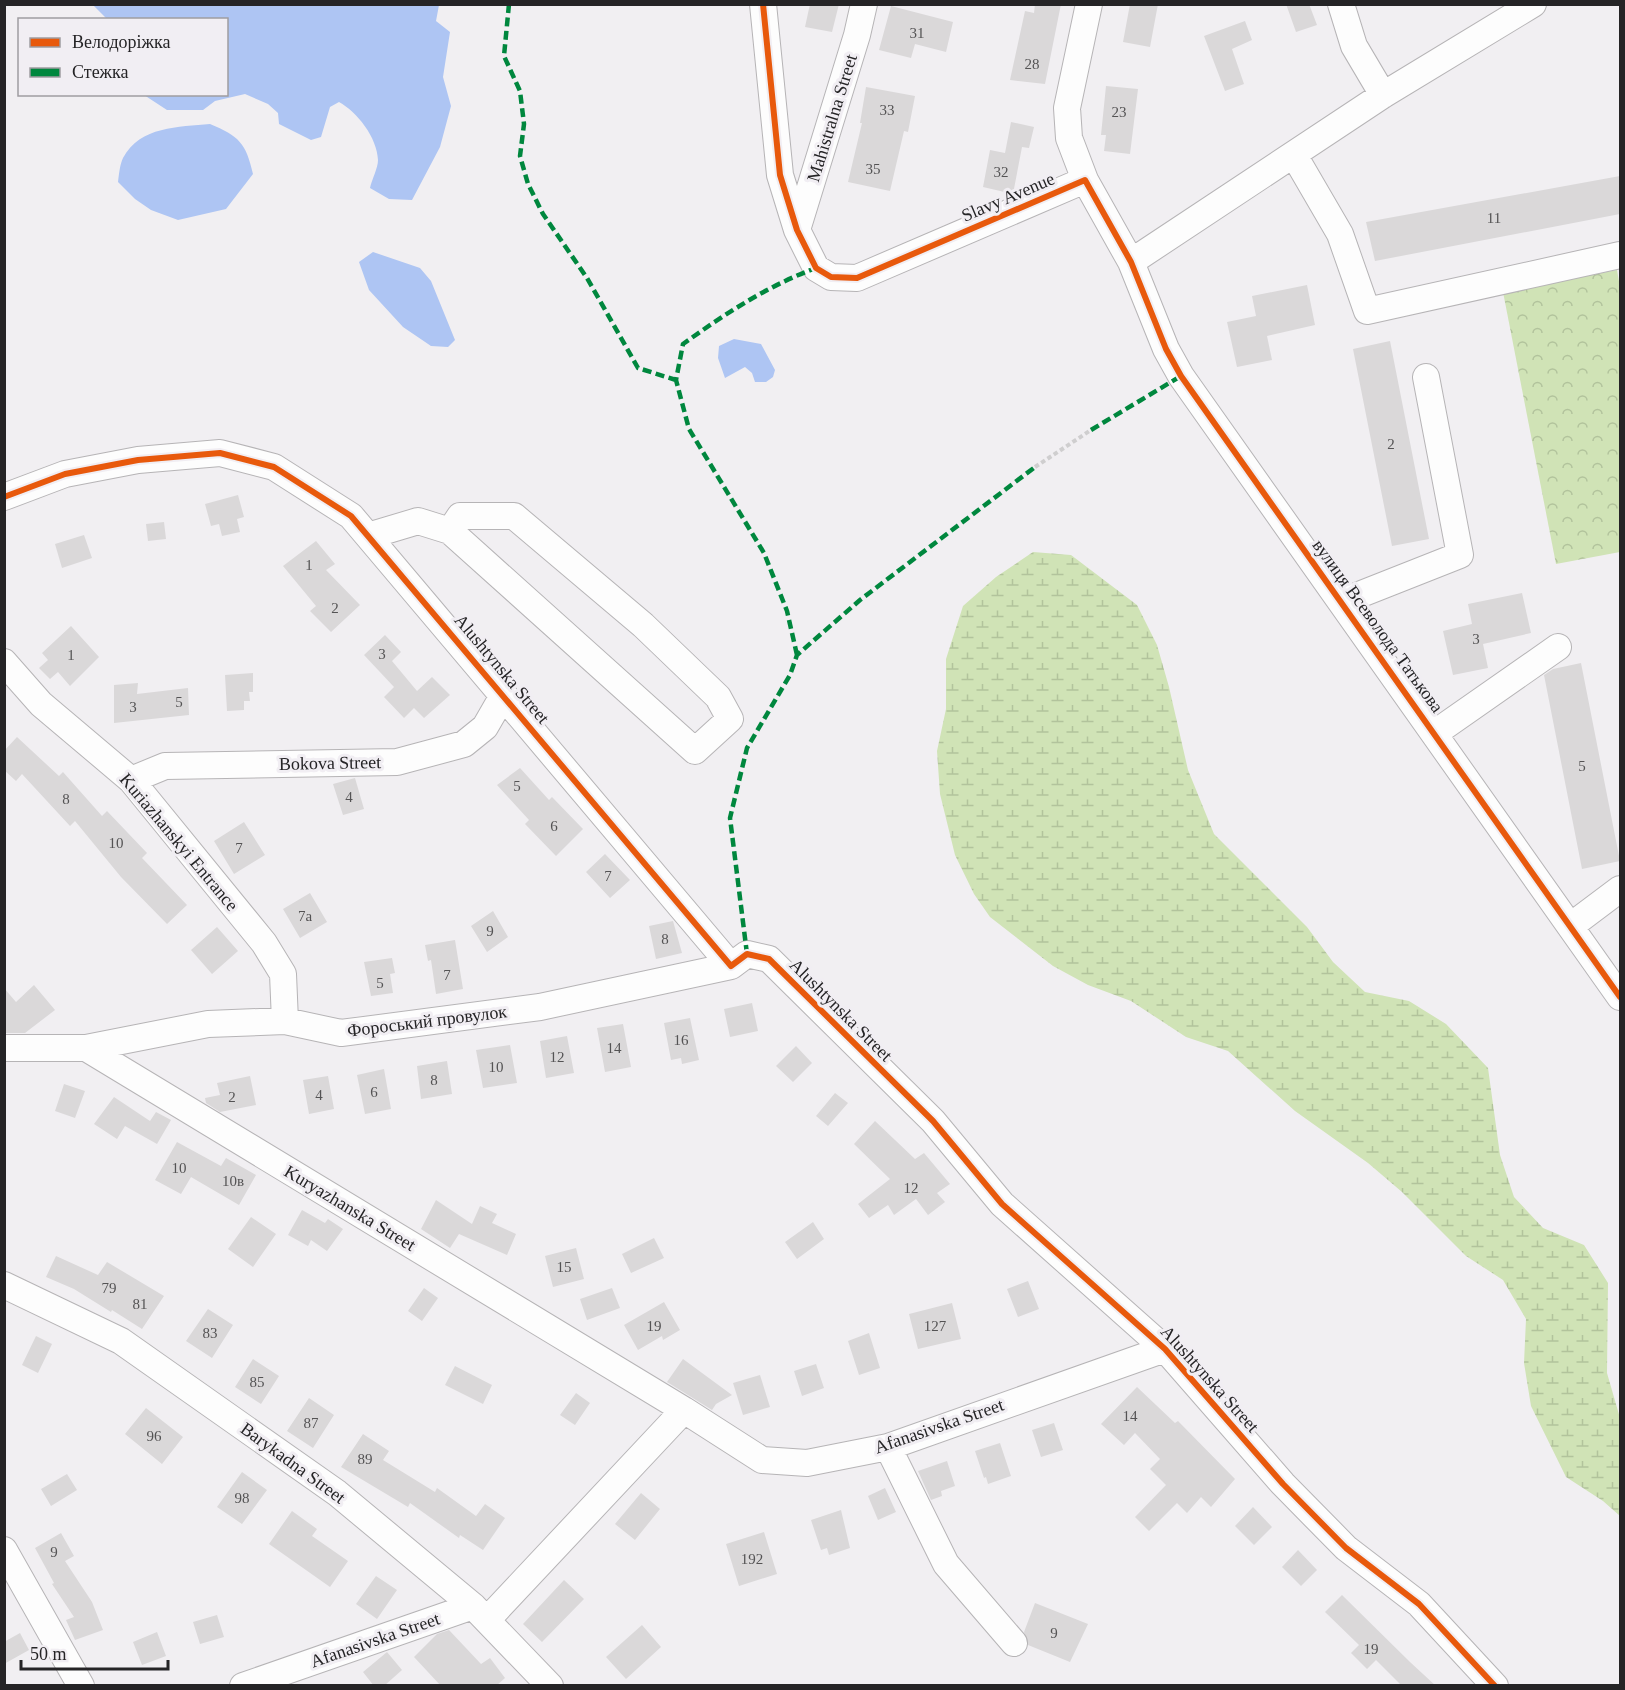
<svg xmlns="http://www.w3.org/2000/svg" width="1625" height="1690" font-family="Georgia,serif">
<defs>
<pattern id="wetland-marsh" width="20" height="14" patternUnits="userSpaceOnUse" patternTransform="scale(1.5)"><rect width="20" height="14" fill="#d0e3b6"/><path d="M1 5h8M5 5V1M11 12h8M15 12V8" fill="none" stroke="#b2c39c"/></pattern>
<pattern id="park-crowns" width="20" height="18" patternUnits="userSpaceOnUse" patternTransform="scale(1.5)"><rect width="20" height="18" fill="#d0e3b6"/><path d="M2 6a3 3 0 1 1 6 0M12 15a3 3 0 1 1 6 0" fill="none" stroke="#b2c39c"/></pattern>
</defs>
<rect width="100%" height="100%" fill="#f1eff2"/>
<path fill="url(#wetland-marsh)" d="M1033,552L1071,555L1137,605L1157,645L1169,687L1188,770L1214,834L1307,927L1333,962L1365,992L1409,1001L1446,1024L1488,1068L1500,1155L1514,1197L1543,1228L1584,1245L1608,1283L1607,1373L1620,1418V1516L1603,1501L1566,1477L1531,1406L1524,1363L1526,1319L1503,1280L1466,1256L1402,1192L1368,1163L1295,1111L1228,1051L1186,1037L1131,1001L1088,985L1053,966L990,917L974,894L955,855L940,794L937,751L946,709V659L963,606L996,577Z"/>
<path fill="url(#park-crowns)" d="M1617,270L1620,287V552L1556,564L1503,292Z"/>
<path fill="#aec5f3" d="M93,5H439L436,21L450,32L443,77L451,106L440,147L412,200L389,199L370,188C372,179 378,168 378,160C377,137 357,112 339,102L330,107L321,137L311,140L279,124L278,113L268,104L245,94L215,101L203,110H167L144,95L226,94V20L107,19Z
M210,124C239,136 246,143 253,174L226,209L178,220L151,210L135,199L118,182C119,174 120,164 123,158C140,126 179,127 210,124Z
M373,252L420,268L431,281L455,340L448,347L431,346L403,327L369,290L359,262Z
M734,339L761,344L775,370L773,377L766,382H755L752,373L745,367L725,378L718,358L719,346Z"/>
<path fill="#dad8d9" d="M810,4H839L832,32L805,27Z
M1035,4H1061L1045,84L1010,80L1025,11L1034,13Z
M1130,4H1158L1150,47L1123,42Z
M1286,4H1309L1317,25L1296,32Z
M891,6L953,22L946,52L915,44L911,58L879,50Z
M1245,21L1252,40L1232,49L1244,84L1225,91L1204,36Z
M1106,86L1138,89L1130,154L1104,151L1106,135H1101Z
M866,87L915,96L908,132L904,131L890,191L848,182L862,123H860Z
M1011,122L1034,127L1029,148L1022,147L1013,194L983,187L990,150L1005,153Z
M1620,176V214L1375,261L1366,222Z
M1307,285L1315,325L1267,336L1272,360L1237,367L1227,322L1256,316L1252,296Z
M1390,341L1429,539L1392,546L1353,349Z
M238,495L244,517L237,519L240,532L222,536L219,524L211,526L205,504Z
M164,522L166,539L148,541L146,524Z
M84,535L92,558L62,568L55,544Z
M316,541L335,564L326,570L360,605L331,632L310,611L316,606L283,566Z
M1522,593L1531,633L1483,644L1488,668L1453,675L1443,631L1472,624L1468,604Z
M71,626L99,657L70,686L58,672L50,679L39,668L48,660L42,653Z
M385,635L401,652L392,661L417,691L432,677L450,695L424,718L414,708L404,718L384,697L394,687L364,655Z
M1581,663L1620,861L1582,869L1544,675L1553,669Z
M253,673V692H249L250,701H244V710L227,711L225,675Z
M138,683L137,694L188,688L189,715L114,723V685Z
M17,737L59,776L63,772L102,816L107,811L147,853L142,858L187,905L167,924L121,877L75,821L70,826L22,774L16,781L4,770V751Z
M520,768L549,800L552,797L583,829L556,856L525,824L529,820L497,785Z
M355,778L364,809L343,815L333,784Z
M244,822L265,855L234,874L214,841Z
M605,854L630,880L610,898L586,872Z
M310,893L327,922L300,938L283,909Z
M493,911L508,937L487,952L471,926Z
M673,921L682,953L656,959L649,926Z
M217,927L238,951L212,974L191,950Z
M455,940L463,989L436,994L431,960L428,961L425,945Z
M392,958L395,973L390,974L393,993L371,996L364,962Z
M34,985L55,1010L25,1033H4V988L16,1002Z
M752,1003L758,1031L730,1037L724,1009Z
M690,1018L699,1060L682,1064L681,1058L671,1060L664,1023Z
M623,1024L631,1067L605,1072L597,1028Z
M567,1036L574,1073L546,1078L540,1041Z
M510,1045L517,1083L483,1088L476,1050Z
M796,1046L812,1063L793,1082L776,1066Z
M447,1061L452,1094L421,1099L417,1066Z
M384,1069L391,1109L365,1114L357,1075Z
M250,1076L256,1105L220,1112L206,1103L205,1098L220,1095L217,1083Z
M328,1076L334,1109L309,1114L303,1080Z
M64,1084L85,1091L75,1118L55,1111Z
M835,1093L848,1103L828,1126L816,1116Z
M114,1097L150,1121L156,1112L171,1120L157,1144L125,1126L117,1139L94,1124Z
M875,1121L915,1159L924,1153L950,1184L937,1193L945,1202L928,1215L916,1199L894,1215L888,1205L869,1218L858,1204L890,1179L854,1144Z
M177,1142L221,1166L226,1158L256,1175L239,1205L191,1177L181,1194L155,1180Z
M436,1200L472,1224L480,1206L497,1214L492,1223L516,1234L507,1255L459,1234L450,1248L421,1229Z
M302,1210L325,1223L328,1219L343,1229L327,1251L311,1240L308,1246L288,1235Z
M251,1217L276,1234L253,1267L228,1249Z
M813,1222L824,1239L797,1259L785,1242Z
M654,1238L664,1258L631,1273L622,1254Z
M576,1248L584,1279L553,1287L545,1256Z
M56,1256L98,1275L107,1262L164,1296L142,1329L112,1310L111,1312L74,1289L46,1277Z
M1028,1281L1039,1309L1018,1317L1007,1289Z
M424,1288L438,1298L422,1321L408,1311Z
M612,1288L620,1308L587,1320L580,1299Z
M664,1302L680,1330L663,1340L662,1336L638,1350L624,1325Z
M952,1303L961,1339L918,1349L909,1314Z
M208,1309L233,1325L212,1358L186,1341Z
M869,1333L880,1368L859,1375L848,1341Z
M36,1336L52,1344L38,1373L22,1365Z
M253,1359L279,1376L261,1404L235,1387Z
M683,1359L732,1395L716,1404L712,1410L667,1382Z
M816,1364L824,1388L802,1396L794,1371Z
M455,1366L492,1385L483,1404L445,1385Z
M760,1375L770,1407L743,1415L733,1383Z
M1137,1387L1175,1423L1178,1421L1235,1479L1211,1507L1201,1497L1187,1513L1177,1503L1149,1531L1135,1517L1166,1485L1150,1469L1160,1459L1135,1433L1124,1445L1101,1424Z
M576,1393L590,1403L575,1425L560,1415Z
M309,1398L334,1415L313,1448L287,1431Z
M146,1408L183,1437L162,1464L125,1434Z
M1054,1423L1063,1450L1041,1457L1032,1430Z
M363,1434L389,1451L383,1460L435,1492L437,1488L476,1516L485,1504L505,1518L483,1550L460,1535L459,1538L410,1503L408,1507L341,1467Z
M1000,1443L1011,1476L988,1484L986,1477L984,1478L975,1451Z
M947,1461L955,1486L941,1491L942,1496L931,1500L918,1471Z
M242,1472L267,1490L242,1524L217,1507Z
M67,1474L77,1490L51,1506L41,1489Z
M885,1488L896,1512L878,1520L868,1496Z
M641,1493L660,1509L635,1540L615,1524Z
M1253,1507L1272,1527L1254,1545L1235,1526Z
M841,1510L850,1548L829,1555L827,1548L821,1550L811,1520Z
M292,1511L317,1529L312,1536L348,1561L330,1587L269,1544Z
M764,1532L777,1574L739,1586L726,1544Z
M61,1533L74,1556L65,1561L92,1602L103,1630L75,1640L66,1620L74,1617L52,1584L54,1583L35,1548Z
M1298,1550L1317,1570L1301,1586L1282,1567Z
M376,1576L397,1590L377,1619L356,1604Z
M564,1580L584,1599L542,1642L523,1624Z
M1342,1595L1410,1662L1436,1686H1402L1376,1660L1367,1669L1351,1653L1359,1645L1325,1612Z
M1035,1603L1088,1624L1070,1662L1028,1645L1024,1632Z
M217,1615L224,1637L200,1644L193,1622Z
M642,1625L661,1647L626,1679L606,1657Z
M449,1630L481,1664L490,1658L505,1678L496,1686H441L414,1657L437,1634Z
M157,1632L166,1656L142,1665L133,1642Z
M20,1633L29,1650L4,1664V1642Z
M387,1652L402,1670L384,1686H374L363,1672Z"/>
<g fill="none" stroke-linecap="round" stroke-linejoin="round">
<g stroke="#b6b4b6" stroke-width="28">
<path id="minor" d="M763,4L780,175L797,230L816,268L831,277L857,278L1085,180L1131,262L1166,349L1181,376L1620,997
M1341,4L1354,46L1383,95
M1294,155L1340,234L1367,311L1620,255
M1085,180L1069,138L1067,108L1089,4
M797,230L857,35L864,4
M1131,262L1383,95L1533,4
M4,497L65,474L138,460L220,453L274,467L351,516L731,966L747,954L769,959L933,1121L1002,1204L1165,1349L1283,1484L1346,1548L1419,1604L1495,1686
M368,536L418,521L450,531L695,751L730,719L718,697L643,625L514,516H460L450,531
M1341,602L1460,555L1426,377
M4,662L41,704L131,780L264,943L283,974L285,1021
M1435,733L1558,647
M131,780L165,766L397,762L464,744L485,727L504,694
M1572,925L1620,889
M4,1048H86L684,1410
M86,1048L208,1024L285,1021L341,1033L540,1007L731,966
M4,1285L121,1341L337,1493L473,1606L550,1686
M888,1447L946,1564L1014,1643
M4,1550L81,1686
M487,1620L684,1410L762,1460L807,1463L888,1447L1165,1349
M243,1686L473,1606"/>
</g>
<path stroke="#cfcecf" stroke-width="4" stroke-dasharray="4.5 3" stroke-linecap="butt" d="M1035,467L1091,430"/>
<use href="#minor" stroke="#fdfdfd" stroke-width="26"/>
<path stroke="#00873e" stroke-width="4.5" stroke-dasharray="9 4.5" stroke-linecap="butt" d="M509,4L504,56L520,91L524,124L520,156L528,184L543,214L587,278L638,368L676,380
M1091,430L1181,376
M797,655L787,611L764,553L689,429L676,380L683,344C725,314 767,286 816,268
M747,954L730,818L747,748L790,675L797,655L860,600L1035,467"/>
<g stroke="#f1eef3" stroke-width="10">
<path id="cycleway" d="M763,4L780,175L797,230L816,268L831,277L857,278L1085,180L1131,262L1166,349L1181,376L1620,997
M4,497L65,474L138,460L220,453L274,467L351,516L731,966L747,954L769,959L933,1121L1002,1204L1165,1349L1283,1484L1346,1548L1419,1604L1495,1686"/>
</g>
<use href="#cycleway" stroke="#e8590c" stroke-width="6"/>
</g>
<g text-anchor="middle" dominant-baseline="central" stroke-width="6" stroke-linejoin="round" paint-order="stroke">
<g font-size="15" fill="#545354">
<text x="917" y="33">31</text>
<text x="1032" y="64">28</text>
<text x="887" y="110">33</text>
<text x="1119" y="112">23</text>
<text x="873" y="169">35</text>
<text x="1001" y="172">32</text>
<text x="1494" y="218">11</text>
<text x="1391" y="444">2</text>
<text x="309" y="565">1</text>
<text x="335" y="608">2</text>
<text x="1476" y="639">3</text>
<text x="382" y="654">3</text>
<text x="71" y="655">1</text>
<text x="179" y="702">5</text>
<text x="133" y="707">3</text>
<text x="1582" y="766">5</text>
<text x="517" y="786">5</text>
<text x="349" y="797">4</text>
<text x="66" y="799">8</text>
<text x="554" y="826">6</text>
<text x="116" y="843">10</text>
<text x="239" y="848">7</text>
<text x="608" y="876">7</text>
<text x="305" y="916">7а</text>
<text x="490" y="931">9</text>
<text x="665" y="939">8</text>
<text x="447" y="975">7</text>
<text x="380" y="983">5</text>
<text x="681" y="1040">16</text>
<text x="614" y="1048">14</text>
<text x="557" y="1057">12</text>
<text x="496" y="1067">10</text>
<text x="434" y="1080">8</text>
<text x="374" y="1092">6</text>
<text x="319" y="1095">4</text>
<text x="232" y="1097">2</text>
<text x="179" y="1168">10</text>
<text x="233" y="1181">10в</text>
<text x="911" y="1188">12</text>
<text x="564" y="1267">15</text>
<text x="109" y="1288">79</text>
<text x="140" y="1304">81</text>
<text x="654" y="1326">19</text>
<text x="935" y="1326">127</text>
<text x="210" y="1333">83</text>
<text x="257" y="1382">85</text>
<text x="1130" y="1416">14</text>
<text x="311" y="1423">87</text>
<text x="154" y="1436">96</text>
<text x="365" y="1459">89</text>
<text x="242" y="1498">98</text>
<text x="54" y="1552">9</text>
<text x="752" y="1559">192</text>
<text x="1054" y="1633">9</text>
<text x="1371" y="1649">19</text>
</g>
<g font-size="18" fill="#252426" stroke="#f1eef3">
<text transform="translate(832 118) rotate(-73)">Mahistralna Street</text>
<text transform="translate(1008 197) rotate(-23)">Slavy Avenue</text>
<text transform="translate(1378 626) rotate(54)">вулиця Всеволода Татькова</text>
<text transform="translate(502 669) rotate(50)">Alushtynska Street</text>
<text transform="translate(330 763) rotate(-1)">Bokova Street</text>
<text transform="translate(179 842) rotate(50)">Kuriazhanskyi Entrance</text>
<text transform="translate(841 1010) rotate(45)">Alushtynska Street</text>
<text transform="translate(427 1021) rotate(-7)">Фороський провулок</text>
<text transform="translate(350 1208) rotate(31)">Kuryazhanska Street</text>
<text transform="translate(1210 1379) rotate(48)">Alushtynska Street</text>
<text transform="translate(939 1426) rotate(-19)">Afanasivska Street</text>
<text transform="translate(293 1463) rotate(36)">Barykadna Street</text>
<text transform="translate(375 1640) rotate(-19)">Afanasivska Street</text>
</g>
</g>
<rect width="1625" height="1690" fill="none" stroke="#252426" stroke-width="12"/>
<rect x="18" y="18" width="210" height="78" fill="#f1eef3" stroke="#9f9da1" stroke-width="1.5"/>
<rect x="30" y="38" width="30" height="9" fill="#e8590c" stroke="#9f9da1" stroke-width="1.5"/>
<text x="72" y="48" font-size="18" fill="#252426">Велодоріжка</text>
<rect x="30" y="68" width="30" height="9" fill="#00873e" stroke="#9f9da1" stroke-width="1.5"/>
<text x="72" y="78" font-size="18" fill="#252426">Стежка</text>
<path d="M21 1660v9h147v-9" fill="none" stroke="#252426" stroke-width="3"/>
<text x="30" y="1660" font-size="18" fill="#252426" stroke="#f1eef3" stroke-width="4.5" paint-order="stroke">50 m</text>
</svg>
